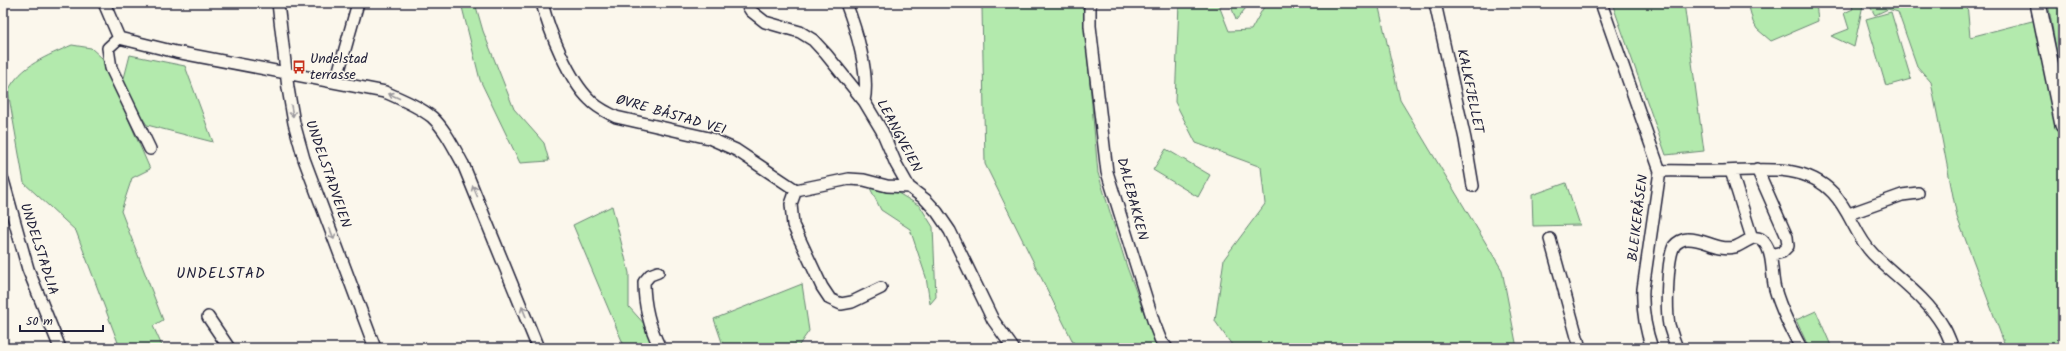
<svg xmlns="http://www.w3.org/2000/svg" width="2066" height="351" font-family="Kalam,sans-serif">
<rect width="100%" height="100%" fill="#fbf7ec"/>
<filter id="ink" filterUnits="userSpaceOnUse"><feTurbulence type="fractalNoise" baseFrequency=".025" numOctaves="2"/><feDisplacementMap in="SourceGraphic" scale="8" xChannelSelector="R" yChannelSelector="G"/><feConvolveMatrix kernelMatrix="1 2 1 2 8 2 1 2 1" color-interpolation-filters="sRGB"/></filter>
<g filter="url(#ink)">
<path fill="#b3eaad" stroke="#6a8674" d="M461,3H475L483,31L514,109L544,143L549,161L520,163L480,80Z
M970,3H1085L1088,61L1098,173L1127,267L1157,348H1076L985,164L982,8Z
M1179,3H1218L1229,31L1251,30L1266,3H1378L1400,100L1502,270L1517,348H1234L1215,321L1224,259L1265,204L1261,167L1196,143L1175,102Z
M1230,3H1250L1236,20Z
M1612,3H1684L1704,151L1666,155Z
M1748,3H1816L1818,21L1771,41L1757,29L1753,22Z
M1851,3H1865L1863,5L1854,47L1831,36L1849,29L1844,13L1853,9Z
M1868,3H1967L1970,37L2036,20L2063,152V348H2006L1957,217L1931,82L1917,66L1898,12L1888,9L1875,15Z
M2048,3H2063V88Z
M1891,12L1911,79L1886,86L1866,19Z
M72,45L91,48L102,58L150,169L132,178L121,211L163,320L153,326L163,348H120L76,231L24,183L8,91C21,65 47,56 72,45Z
M130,55L185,66L213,142L147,125L122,86Z
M1166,149L1210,175L1198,197L1153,170Z
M1566,183L1580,225L1533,226L1532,195Z
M869,186L898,193L920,206L933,227L936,297L930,304L926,277L910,229L881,210Z
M612,206L629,273V307L647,327L654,348H625L573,225Z
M802,284L809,331L797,348H724L714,319Z
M1816,311L1832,348H1809L1796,320Z"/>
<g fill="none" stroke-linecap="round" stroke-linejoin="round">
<g stroke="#22223b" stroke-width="14">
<path id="street" d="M104,3L119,38
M278,3L288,88L294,123L304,159L375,348
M542,3C549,31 569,80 590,100C597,108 607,112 616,117L709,138L736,150L796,190L849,179L864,180L887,186L909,187
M746,3L751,11L765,22L800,32L813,40L826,54L864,101L882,131L896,164L909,187L926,200L937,212L950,231L993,320L1013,348
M846,3C856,29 870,74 864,101
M1090,3V26L1107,172L1154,323L1161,341L1167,348
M1435,3L1465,139L1473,186
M1601,3L1660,171L1643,289C1642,310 1645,328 1652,348
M119,38L176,52L385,92C401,99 418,106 432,117C445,129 454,148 463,164L538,348
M119,38L108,48L111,68L150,149
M336,81L358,3
M1757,169L1787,237L1788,246L1782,252L1770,255
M1660,171C1679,170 1698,172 1718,171C1756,171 1803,161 1833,193C1851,212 1855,236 1873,254C1896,277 1926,297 1943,326C1947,332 1950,341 1953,348
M1731,171L1752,238
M3,180L28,269L60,348
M796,190L791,204L793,225L822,287L830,299L841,304L852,302L881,288
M1849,214L1902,195L1918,193
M1550,239L1580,348
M658,272L650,275L644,282C644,306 649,326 660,348
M208,317L229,348
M1677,348C1674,341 1671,332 1669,325C1666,309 1667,260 1674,246C1677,242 1683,239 1687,239C1704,238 1717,251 1735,247C1745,244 1755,231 1764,242C1774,254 1771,275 1775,289C1781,310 1791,329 1801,348"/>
</g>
<g stroke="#22223b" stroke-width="18">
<path id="secondary" d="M2038,3L2063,125"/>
</g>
<use href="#street" stroke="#fbf7ec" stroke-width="11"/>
<use href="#secondary" stroke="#fbf7ec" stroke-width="15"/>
</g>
<defs><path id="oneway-shaft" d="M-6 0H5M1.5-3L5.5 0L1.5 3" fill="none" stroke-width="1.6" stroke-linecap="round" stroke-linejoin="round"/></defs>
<g stroke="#99979c">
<use href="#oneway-shaft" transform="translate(394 96) rotate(-156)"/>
<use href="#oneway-shaft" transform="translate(292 111) rotate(80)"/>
<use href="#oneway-shaft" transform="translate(475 191) rotate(-113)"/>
<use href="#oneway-shaft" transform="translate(332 234) rotate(69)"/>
<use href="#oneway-shaft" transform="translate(524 312) rotate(-112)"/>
</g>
</g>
<defs>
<g id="bus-bare" transform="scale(1.08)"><path d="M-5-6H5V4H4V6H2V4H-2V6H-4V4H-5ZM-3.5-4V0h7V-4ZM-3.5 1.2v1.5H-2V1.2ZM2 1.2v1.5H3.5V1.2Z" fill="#c8321e" stroke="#fbf7ec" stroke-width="2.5" paint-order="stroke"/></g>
</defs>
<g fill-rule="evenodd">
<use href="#bus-bare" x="299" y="67"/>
</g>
<g text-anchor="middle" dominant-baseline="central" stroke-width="3" stroke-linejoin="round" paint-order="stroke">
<g font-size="14" fill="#22223b" stroke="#fbf7ec" text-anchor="start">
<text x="310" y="59">Undelstad<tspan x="310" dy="16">terrasse</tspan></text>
</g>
<g font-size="14" fill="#22223b" stroke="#fbf7ec">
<text transform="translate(1470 91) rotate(78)">KALKFJELLET</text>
<text transform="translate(671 115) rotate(16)">ØVRE BÅSTAD VEI</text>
<text transform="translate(899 136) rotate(62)">LEANGVEIEN</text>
<text transform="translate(328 174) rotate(71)">UNDELSTADVEIEN</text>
<text transform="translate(1132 199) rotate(75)">DALEBAKKEN</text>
<text transform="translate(1638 218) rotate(-83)">BLEIKERÅSEN</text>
<text transform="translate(39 249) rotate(72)">UNDELSTADLIA</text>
</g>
<g font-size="15" letter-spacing="1" fill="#22223b" stroke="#fbf7ec">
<text x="221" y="274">UNDELSTAD</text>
</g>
</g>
<rect width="2066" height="351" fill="none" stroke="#fbf7ec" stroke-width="16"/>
<rect x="8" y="8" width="2050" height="335" fill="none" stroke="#22223b" stroke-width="1.5" filter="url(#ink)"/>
<path d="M20 325v6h83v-6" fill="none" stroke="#22223b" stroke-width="2"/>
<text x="26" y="325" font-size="12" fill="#22223b" stroke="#fbf7ec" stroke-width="3" paint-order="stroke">50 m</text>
</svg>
